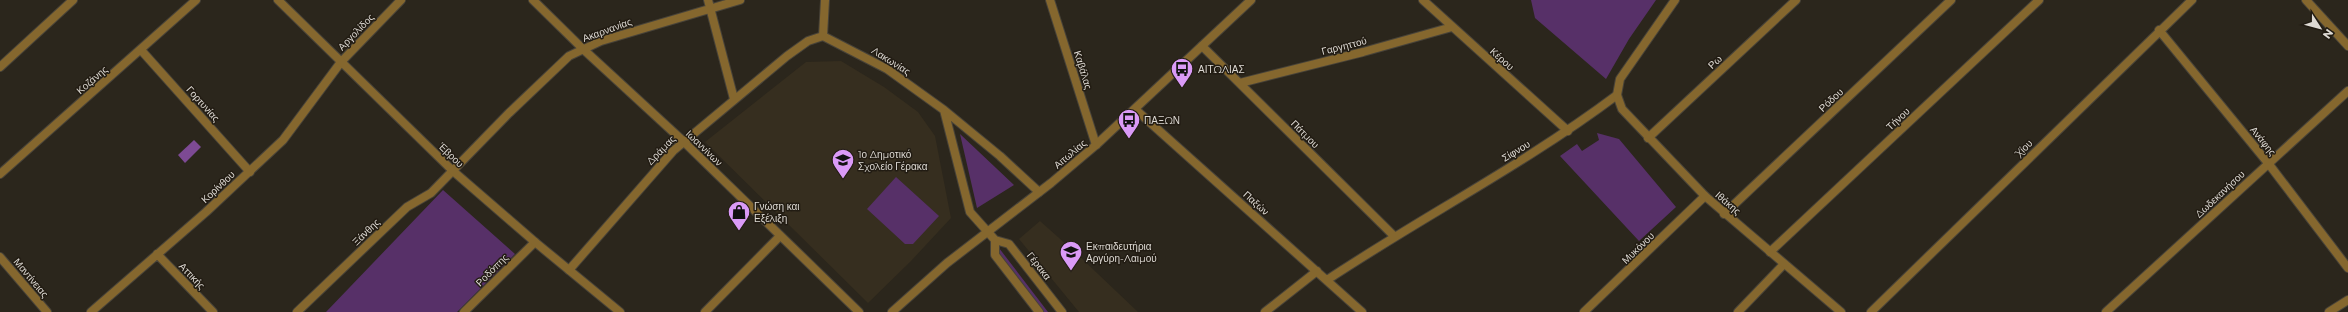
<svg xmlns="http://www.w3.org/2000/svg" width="2348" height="312" font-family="Montserrat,sans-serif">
<rect width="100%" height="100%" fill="#2b261c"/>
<path fill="#362e1f" d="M841,61L884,87L918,112L935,136L951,218L911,261L868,303L705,142L806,62Z
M1040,221L1077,254L1138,312H1079L1019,239Z"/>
<path fill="#573068" d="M1531,0H1656L1629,39L1606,79L1535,18Z
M1597,133L1619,139L1676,207L1639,241L1560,156L1577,144L1582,151L1599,140Z
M960,134L1014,185L977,208Z
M896,177L939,216L913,244H905L867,209Z
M443,190L515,254L457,312H326Z
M999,248L1048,312H1043L996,250Z"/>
<path fill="#7d4a94" d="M194,140L201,147L185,163L178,155Z"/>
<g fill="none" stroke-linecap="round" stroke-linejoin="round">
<g stroke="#484339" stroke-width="10">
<path id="pedestrian" d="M705,312L780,236"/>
</g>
<g stroke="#484339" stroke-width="10">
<path id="minor" d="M533,0L583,49L683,141L859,312
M708,0L734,99
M1050,0L1096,145
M1423,0L1568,131
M2306,0L2348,46
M2159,30L2268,163L2348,268
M823,36L887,69L944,110L970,212L995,240L1009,244L1062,312
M823,36L825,0
M1202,46L1394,236
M141,50L250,172
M0,67L73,0
M1240,83L1363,52L1452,27
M944,110L1000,156L1039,192
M1136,110L1362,312
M1648,138L1796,0
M0,174L196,0
M1724,214L1951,0
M995,240V255L1039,312
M1770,252L2039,0
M157,254L213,312
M0,257L47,312
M569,270L673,151L787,56L808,41L823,36
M1327,280C1422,217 1525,164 1617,95
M91,312L206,212L283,140L341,62L401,0
M297,312L407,207L431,193L509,113L569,56L601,41L740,0
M464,312L535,242
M1265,312L1317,271
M1584,312L1705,196
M1738,312L1784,264
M1871,312L2192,0
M2106,312L2348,91
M2329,312L2348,300"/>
</g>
<g stroke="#484339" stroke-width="10">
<path id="tertiary" d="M278,0L453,171L535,242L620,312
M1675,0L1620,79L1617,95L1622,109L1705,196L1841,312
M892,312L947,263L1051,183L1096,145L1251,0"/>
</g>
<use href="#pedestrian" stroke="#85672e" stroke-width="8"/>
<use href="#minor" stroke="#85672e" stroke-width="8"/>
<use href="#tertiary" stroke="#85672e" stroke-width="8"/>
</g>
<defs>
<g id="bus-pin" transform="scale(1.15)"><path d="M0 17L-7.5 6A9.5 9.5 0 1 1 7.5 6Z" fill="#da9af7" stroke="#221c13"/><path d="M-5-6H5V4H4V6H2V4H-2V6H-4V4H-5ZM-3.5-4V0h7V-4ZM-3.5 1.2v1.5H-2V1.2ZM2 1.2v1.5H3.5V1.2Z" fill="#111"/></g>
<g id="school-pin" transform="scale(1.15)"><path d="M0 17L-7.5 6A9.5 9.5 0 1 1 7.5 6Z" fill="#da9af7" stroke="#221c13"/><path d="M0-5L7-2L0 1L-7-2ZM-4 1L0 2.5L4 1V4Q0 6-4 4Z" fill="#111"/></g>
<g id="shop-pin" transform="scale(1.15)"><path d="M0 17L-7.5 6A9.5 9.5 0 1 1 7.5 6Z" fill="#da9af7" stroke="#221c13"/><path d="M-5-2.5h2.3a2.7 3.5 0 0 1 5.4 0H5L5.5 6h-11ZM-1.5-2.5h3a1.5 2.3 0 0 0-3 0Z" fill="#111"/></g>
</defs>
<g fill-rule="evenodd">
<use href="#bus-pin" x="1182" y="69"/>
<use href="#bus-pin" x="1129" y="120"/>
<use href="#school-pin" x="843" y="160"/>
<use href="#shop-pin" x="739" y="212"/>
<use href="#school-pin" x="1071" y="252"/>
</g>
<g text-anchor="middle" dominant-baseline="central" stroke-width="3" stroke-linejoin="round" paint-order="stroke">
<g font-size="10" fill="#dedad4" stroke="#221c13">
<text transform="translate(607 30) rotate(-20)">Ακαρνανίας</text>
<text transform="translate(356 32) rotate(-46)">Αργολίδος</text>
<text transform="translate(1344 46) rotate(-14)">Γαργηττού</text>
<text transform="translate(1502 59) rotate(42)">Κέρου</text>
<text transform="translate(891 61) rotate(32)">Λακωνίας</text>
<text transform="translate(1715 62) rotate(-43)">Ρω</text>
<text transform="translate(1083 70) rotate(73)">Καβάλας</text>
<text transform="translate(92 80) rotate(-41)">Κοζάνης</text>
<text transform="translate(1831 100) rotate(-43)">Ρόδου</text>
<text transform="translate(203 104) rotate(48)">Γορτυνίας</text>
<text transform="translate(1898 119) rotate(-43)">Τήνου</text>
<text transform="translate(1305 134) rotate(45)">Πάτμου</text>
<text transform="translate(2263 141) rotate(51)">Ανάφης</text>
<text transform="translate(704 148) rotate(44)">Ιωαννίνων</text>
<text transform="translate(2024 148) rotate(-44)">Χίου</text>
<text transform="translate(661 150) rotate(-46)">Δράμας</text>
<text transform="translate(1516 151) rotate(-31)">Σίφνου</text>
<text transform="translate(1070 154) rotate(-40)">Αιτωλίας</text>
<text transform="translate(451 155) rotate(44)">Έβρου</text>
<text transform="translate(218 187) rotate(-43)">Κορίνθου</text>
<text transform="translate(2220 194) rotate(-43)">Δωδεκανήσου</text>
<text transform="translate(1256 203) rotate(42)">Παξών</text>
<text transform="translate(1728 203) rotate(41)">Ιθάκης</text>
<text transform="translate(366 232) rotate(-44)">Ξάνθης</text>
<text transform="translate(1638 248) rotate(-44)">Μυκόνου</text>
<text transform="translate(1039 266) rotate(52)">Γέρακα</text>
<text transform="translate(492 270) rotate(-45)">Ροδόπης</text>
<text transform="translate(192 276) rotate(46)">Αττικής</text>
<text transform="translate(31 278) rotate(50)">Μαντίνειας</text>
</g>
<g font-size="10" fill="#dedad4" stroke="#221c13" text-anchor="start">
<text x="1198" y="69">ΑΙΤΩΛΙΑΣ</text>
<text x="1144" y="120">ΠΑΞΩΝ</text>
<text x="858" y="154">1ο Δημοτικό<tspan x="858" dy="12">Σχολείο Γέρακα</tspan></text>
<text x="754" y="206">Γνώση και<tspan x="754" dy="12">Εξέλιξη</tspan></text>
<text x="1086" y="246">Εκπαιδευτήρια<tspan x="1086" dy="12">Αργύρη-Λαιμού</tspan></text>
</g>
</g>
<g transform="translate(2320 28) rotate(126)" stroke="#221c13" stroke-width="3" paint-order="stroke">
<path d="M0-3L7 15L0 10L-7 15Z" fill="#dedad4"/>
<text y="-6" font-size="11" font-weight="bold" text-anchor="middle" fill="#dedad4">N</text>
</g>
</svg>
